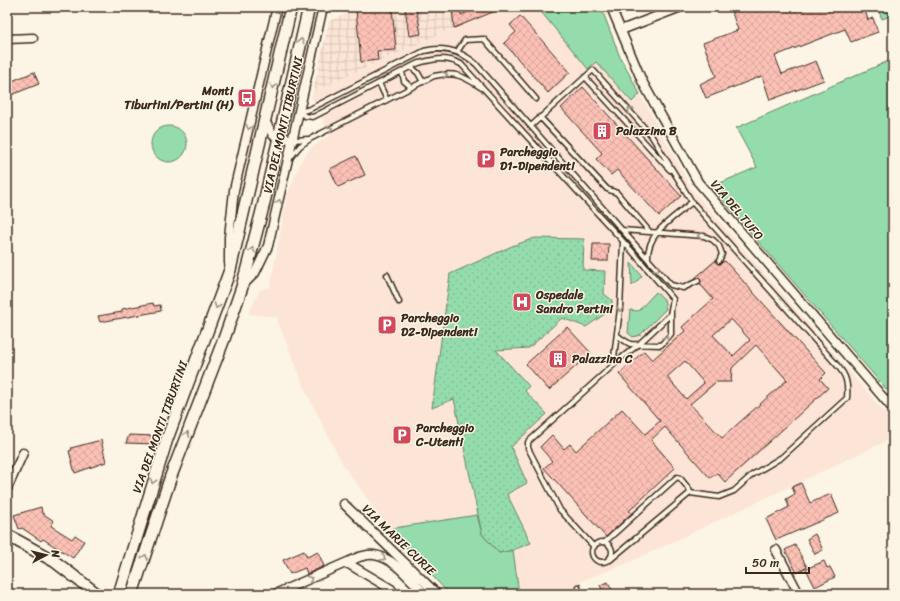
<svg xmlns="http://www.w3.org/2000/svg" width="900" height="601" font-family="Sriracha,sans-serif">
<defs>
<pattern id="industrial-grid" width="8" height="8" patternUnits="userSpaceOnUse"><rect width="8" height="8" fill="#fce5d7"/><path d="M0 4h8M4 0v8" fill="none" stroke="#d9c5b8"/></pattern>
<pattern id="garden-dots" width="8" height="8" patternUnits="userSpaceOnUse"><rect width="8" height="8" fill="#94dcab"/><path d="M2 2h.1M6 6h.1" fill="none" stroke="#80bd93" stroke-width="1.8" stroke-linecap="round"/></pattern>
<pattern id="building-cross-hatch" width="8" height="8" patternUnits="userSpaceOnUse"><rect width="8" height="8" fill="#fcc1b6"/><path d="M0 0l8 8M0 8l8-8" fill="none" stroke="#d9a69c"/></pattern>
</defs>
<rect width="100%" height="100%" fill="#fcf5e5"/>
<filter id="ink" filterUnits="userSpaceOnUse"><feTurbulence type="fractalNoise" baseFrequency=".025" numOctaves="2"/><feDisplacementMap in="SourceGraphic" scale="8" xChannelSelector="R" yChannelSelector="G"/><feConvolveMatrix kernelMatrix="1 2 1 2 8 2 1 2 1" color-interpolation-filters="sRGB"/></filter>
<g filter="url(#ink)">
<path fill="#fce5d7" d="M505,7H601L620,57L692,189L893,422V438L628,563L581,581V585L563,594H449L394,536L343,465L307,394L276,317L248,314L260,290L270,287L287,196L302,159L312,147L330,135L311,97L313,92L435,36Z"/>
<path fill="url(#industrial-grid)" d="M362,7H505L435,36L313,92L329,21Z"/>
<path fill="#94dcab" stroke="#688364" d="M537,7H601L620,57L640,94L632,102L596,62L588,69Z
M877,7H893V15L882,19Z
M893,59V390H887L711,187L757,167L736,128Z
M151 144a18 18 0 1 1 36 0a18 18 0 1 1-36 0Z
M631,263L642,276L632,286Z
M656,292L664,299L666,309L640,335L633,337L628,333L630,310L638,311Z
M477,515L482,534L499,553L513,550L519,594H449L391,531L394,528Z"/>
<path fill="url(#garden-dots)" stroke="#688364" d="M535,238L584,239L583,270L605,271L604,294L612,300V309L586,327L562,318L529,348L496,350L529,386L525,391L547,414L511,447L527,483L507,494L531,543L513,550L499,553L482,534L454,399L432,408L450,274L512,246Z"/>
<path fill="url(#building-cross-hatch)" stroke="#3b2a1e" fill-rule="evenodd" d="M362,7H392L396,50L377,51L378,60L361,62L356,9Z
M405,7H416L421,34L409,36Z
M452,7H460L461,15L479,7H505L454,28Z
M730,7H864L868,20L873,18L878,32L851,42L845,29L775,56L782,74L816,61L824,80L770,100L762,76L706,98L700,84L716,76L703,43L738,30Z
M520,16L570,72L548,93L504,43L516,32L510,25Z
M34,72L39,84L11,95L7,83Z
M583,87L681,196L659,216L617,170L611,175L596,159L602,153L561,108Z
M356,156L365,175L338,187L330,169Z
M593,244H609L608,261H592Z
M716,260L719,264L725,261L826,373L820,379L828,388L725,482L717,473L710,478L665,427L651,440L675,468L629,511L632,513L606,537L544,468L552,461L540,447L552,435L564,449L570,444L576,451L622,409L645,434L660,421L619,374L644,351L652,360L685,331L682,327L713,299L700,284V278H695ZM731,319L750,340L733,356L713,335ZM756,345L787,380L722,438L690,404L716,382H731L732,368ZM685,361L704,383L686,399L667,377Z
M153,303L154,306L160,305L161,311L100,322L98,316L122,312V309Z
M567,327L591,353L549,390L526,364Z
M129,435L156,436L154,444L126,443Z
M101,440L106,462L75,473L69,451L72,450L71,448Z
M801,483L810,503L831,494L839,513L776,540L766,519L789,507L786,499L795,494L792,487Z
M41,507L42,513L54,521L51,526L72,539L75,535L84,541L73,558L43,539L41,541L22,528L19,529L14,515Z
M815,534L823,550L815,554L807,539Z
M795,545L807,567L797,573L785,550Z
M304,551L307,557L318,552L324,566L307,574L305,568L290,574L283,560Z
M824,561L827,568L830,567L835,577L815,587L806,569Z
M608,582L614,594H604L600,585Z"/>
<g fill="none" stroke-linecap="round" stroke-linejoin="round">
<g stroke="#3b2a1e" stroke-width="7">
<path id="lane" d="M457,52L465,40L484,39L536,99
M411,67L418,73L423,82
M402,72L404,81L411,87
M585,77L670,170
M379,83L387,100
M299,112L310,109L424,51C444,46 461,51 476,64L622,230
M300,112L305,116L313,117L416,64C432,59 445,56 461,64L631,250L673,299L670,315L640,343L619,360L528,442V448L560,510L594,547
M540,117L607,189L617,193L649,231
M531,126L593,70L651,135L692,202L828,355C842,371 849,375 847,398L782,457L752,475L734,491L719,497L690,493L610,560
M293,140L309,139
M290,158L300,146L310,139L434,76C457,71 464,77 482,88
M648,258C647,232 674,218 692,202
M387,275L399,302
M698,281L683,288L671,285L622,230L704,236L713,240L719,246L722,254L719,261
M617,335L622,339L630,344L661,345L671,334V312
M613,365L620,309L623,242
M592 552a10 10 0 1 1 20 0a10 10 0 1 1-20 0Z
M605,542L677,477L680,478L689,489L690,493
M578,587L579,594"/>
</g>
<g stroke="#3b2a1e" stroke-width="11">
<path id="street" d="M611,7L642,81L698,182L893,409
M621,30L681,7
M7,39L33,38
M265,121L273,135L293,140
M229,263V237L234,190L277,7
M243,285L255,273L268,246L323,7
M7,489L23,453
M344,504L437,594
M776,550L799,594
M347,563L391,589L394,594
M275,594L359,557C364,556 369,554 374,555C394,557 411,581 425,594"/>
</g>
<g stroke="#3b2a1e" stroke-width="14">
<path id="secondary" d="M7,535L54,561L97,594
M119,594L167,439L230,270L291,7
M132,594L171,476L224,339L242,287L263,207L309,7"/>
</g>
<use href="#lane" stroke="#fcf5e5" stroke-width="4"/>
<use href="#street" stroke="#fcf5e5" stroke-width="8"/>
<use href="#secondary" stroke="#fcf5e5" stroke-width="11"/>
</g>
<defs><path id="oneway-chevron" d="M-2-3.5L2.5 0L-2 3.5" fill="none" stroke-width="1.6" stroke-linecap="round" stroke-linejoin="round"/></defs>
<g stroke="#9c9082">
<use href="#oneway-chevron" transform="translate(301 41) rotate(-77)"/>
<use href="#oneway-chevron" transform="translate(445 75) rotate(-6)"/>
<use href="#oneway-chevron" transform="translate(273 86) rotate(103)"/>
<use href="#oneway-chevron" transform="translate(630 110) rotate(-132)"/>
<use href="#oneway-chevron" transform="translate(249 127) rotate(103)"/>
<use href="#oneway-chevron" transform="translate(330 129) rotate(-28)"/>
<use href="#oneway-chevron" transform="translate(279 202) rotate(-77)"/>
<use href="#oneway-chevron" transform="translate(700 236) rotate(-172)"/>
<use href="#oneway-chevron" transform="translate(252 250) rotate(-76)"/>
<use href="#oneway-chevron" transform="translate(657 269) rotate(49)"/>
<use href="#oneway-chevron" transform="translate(217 306) rotate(110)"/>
<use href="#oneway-chevron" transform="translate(620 309) rotate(94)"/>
<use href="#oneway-chevron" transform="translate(666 339) rotate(-49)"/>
<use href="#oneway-chevron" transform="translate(187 434) rotate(-68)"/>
<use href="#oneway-chevron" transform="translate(153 481) rotate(107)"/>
<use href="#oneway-chevron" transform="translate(145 557) rotate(-72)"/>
<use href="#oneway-chevron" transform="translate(383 558) rotate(26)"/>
<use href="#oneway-chevron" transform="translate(310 579) rotate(-23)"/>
</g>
</g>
<defs>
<g id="bus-square" transform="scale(1)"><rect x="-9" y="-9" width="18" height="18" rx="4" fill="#d1495b" stroke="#fcf5e5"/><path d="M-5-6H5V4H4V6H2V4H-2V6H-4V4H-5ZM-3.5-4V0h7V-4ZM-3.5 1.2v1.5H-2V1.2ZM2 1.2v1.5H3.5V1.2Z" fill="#fff"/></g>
<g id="building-square" transform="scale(1)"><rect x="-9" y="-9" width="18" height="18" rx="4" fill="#d1495b" stroke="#fcf5e5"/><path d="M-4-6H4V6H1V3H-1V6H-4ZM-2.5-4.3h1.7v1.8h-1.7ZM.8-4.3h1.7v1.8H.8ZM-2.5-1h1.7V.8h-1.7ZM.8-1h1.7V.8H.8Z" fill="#fff"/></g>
<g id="parking-square" transform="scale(1)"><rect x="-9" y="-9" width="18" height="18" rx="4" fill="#d1495b" stroke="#fcf5e5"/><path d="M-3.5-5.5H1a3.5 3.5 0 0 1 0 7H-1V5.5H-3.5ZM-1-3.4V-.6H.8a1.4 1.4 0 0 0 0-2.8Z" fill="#fff"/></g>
<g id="hospital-square" transform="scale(1)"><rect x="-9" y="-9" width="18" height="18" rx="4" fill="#d1495b" stroke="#fcf5e5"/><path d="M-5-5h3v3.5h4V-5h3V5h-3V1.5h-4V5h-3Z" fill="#fff"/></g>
</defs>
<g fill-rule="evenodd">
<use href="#bus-square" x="247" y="98"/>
<use href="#building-square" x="602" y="131"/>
<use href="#parking-square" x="486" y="159"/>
<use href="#hospital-square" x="522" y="302"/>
<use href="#parking-square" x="387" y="325"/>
<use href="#building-square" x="558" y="359"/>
<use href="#parking-square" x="402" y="435"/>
</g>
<g text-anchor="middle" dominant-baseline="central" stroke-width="3" stroke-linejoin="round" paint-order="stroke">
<g font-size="12" font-weight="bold" fill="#3b2a1e" stroke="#fcf5e5" text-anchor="start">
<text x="233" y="91" text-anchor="end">Monti<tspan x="233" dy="14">Tiburtini/Pertini (H)</tspan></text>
<text x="616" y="131">Palazzina B</text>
<text x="500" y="152">Parcheggio<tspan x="500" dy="14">D1-Dipendenti</tspan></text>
<text x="536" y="295">Ospedale<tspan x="536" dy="14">Sandro Pertini</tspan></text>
<text x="401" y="318">Parcheggio<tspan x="401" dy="14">D2-Dipendenti</tspan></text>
<text x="572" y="359">Palazzina C</text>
<text x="416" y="428">Parcheggio<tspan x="416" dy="14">C-Utenti</tspan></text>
</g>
<g font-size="12" fill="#3b2a1e" stroke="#fcf5e5">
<text transform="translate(283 125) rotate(-77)">VIA DEI MONTI TIBURTINI</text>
<text transform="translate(737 210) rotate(50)">VIA DEL TUFO</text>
<text transform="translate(160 427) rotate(-70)">VIA DEI MONTI TIBURTINI</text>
<text transform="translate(399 540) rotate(44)">VIA MARIE CURIE</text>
</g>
</g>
<rect width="900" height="601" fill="none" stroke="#fcf5e5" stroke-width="24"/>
<rect x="12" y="12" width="876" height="577" fill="none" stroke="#3b2a1e" stroke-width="1.5" filter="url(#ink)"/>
<g transform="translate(46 555) rotate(83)" stroke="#fcf5e5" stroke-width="3" paint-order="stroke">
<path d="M0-3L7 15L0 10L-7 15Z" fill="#3b2a1e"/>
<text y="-6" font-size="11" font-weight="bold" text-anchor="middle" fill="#3b2a1e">N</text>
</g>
<path d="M746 567v6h63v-6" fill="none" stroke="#3b2a1e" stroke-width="2"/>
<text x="752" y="567" font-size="12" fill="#3b2a1e" stroke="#fcf5e5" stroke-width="3" paint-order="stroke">50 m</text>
</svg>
